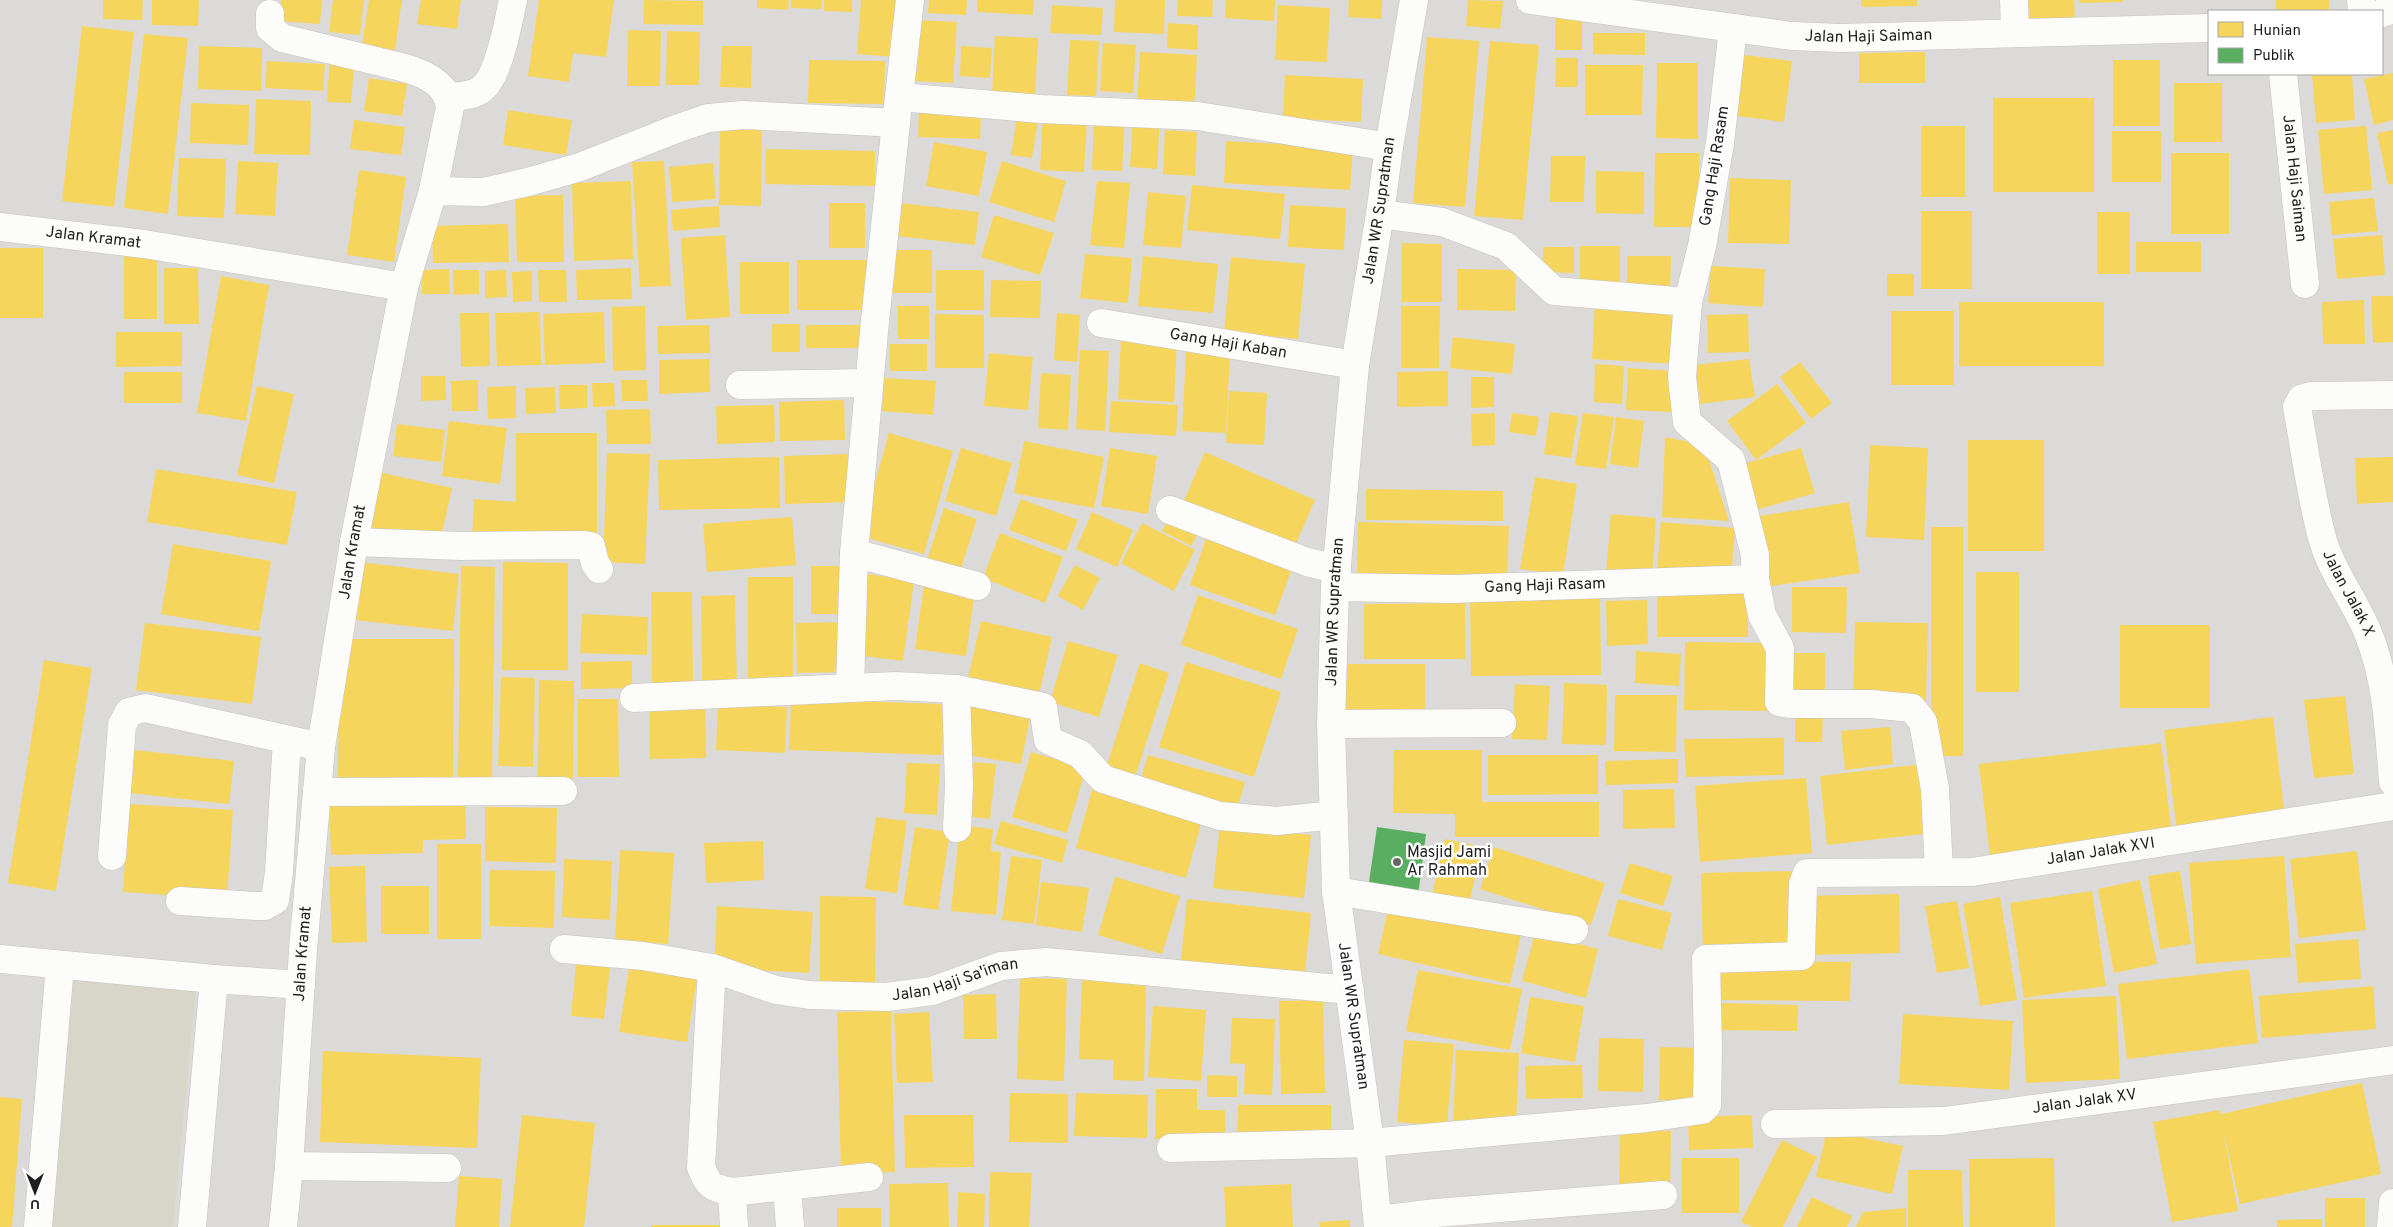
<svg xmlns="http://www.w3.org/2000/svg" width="2393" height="1227" font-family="Overpass,sans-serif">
<rect width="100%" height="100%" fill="#edebe7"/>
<path fill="#dcdad8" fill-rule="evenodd" d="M0,0H2393V1227H0ZM2209,11H2382V74H2209Z"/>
<path fill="#d7d6c8" d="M74,973L196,984L173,1227H50Z"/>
<path fill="#f6d55c" d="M103,0H143L142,20L103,19Z
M152,0H199L198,26L152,25Z
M281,0H322L320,24L279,21Z
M333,0H364L360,35L329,32Z
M369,0H402L395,50L362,45Z
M421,0H461L457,29L417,24Z
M539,0H614L606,57L573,53L569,82L528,76Z
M644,0L703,1V25L643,24Z
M757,0H789L788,10L757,8Z
M791,0H822L821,9L791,8Z
M824,0H852V12L824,11Z
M861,0H899L896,57L857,54Z
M929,0H967L966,15L928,13Z
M977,0H1034L1033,15L977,12Z
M1115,0H1165L1164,34L1114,32Z
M1178,0H1213L1212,17L1177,16Z
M1226,0H1275L1274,21L1225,18Z
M1349,0H1382L1381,19L1348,17Z
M1468,0L1503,1L1500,29L1466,26Z
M1861,0H1917V6L1861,7Z
M2023,0H2074L2075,22L2024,24Z
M2079,0H2123V2L2080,3Z
M2276,0H2329V11H2276Z
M1052,5L1103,8L1101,35L1050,33Z
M1278,5L1330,8L1327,62L1275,60Z
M1555,16L1582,17V50H1555Z
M915,20L957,22L953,83L911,81Z
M1168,23L1198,25L1197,50L1167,48Z
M82,26L134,32L114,207L62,201Z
M628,30L661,31L660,86H627Z
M667,31L700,32L699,85H666Z
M1593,33H1645V55L1593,54Z
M144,34L188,38L168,214L124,208Z
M995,36L1038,38L1035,95L992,93Z
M1427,37L1479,41L1465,207L1413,203Z
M1070,40L1099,41L1096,96L1067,95Z
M1490,41L1539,45L1523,220L1474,216Z
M1103,43L1136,45L1133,93L1100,91Z
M199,46L262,48L261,91L198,89Z
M722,46H752L751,88L720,87Z
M961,46L992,48L990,78L960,76Z
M1140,52L1197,55L1194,111L1137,108Z
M1925,52V83H1859V53Z
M1737,54L1792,61L1784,122L1729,115Z
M330,55L355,56L351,103L327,102Z
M1556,58H1578V87H1555Z
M809,60L885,61L884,104L808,103Z
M2113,60H2160V126H2113Z
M267,61L325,64L323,91L265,88Z
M1657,63H1698V139L1656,138Z
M1585,65H1643L1642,115H1585Z
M2393,73V120L2374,125L2364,79Z
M2312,74H2352L2355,120L2316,123Z
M1285,75L1363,79L1361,122L1283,118Z
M369,78L407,84L402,116L364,111Z
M2174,83H2222V142H2174Z
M1993,98H2094V192H1993Z
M256,99L311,101L310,155L254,154Z
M191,103L249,105L248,145L190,143Z
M508,110L572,120L566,155L503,145Z
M919,113L981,115L980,139L918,137Z
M1043,114L1087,117L1084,172L1040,170Z
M1094,115L1125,117L1122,171L1092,170Z
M1017,117L1038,120L1032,158L1011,155Z
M1133,117L1160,118L1157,169L1130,167Z
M354,120L405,127L401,155L350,149Z
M1921,126H1965V197H1921Z
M2366,126L2372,190L2324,194L2318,130Z
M720,129L762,130L761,206L719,205Z
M1165,130L1197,132L1195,176L1163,174Z
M2393,130V184L2388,185L2377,133Z
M2112,131H2161V182H2112Z
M1226,141L1353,148L1350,190L1224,183Z
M934,142L987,152L979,196L926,186Z
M766,149L875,151V186L765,184Z
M1655,153H1699V227H1654Z
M2171,153H2229V234H2171Z
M1551,156H1585L1584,202H1550Z
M179,158L226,159L224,218L177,216Z
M238,161L278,163L275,216L235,214Z
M664,161L671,286L640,287L632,162Z
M1002,161L1066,181L1054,222L989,202Z
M713,163L716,199L672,202L669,167Z
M359,170L406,177L394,262L347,255Z
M1596,171L1644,172V214L1596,213Z
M1730,178L1791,180L1789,244L1728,243Z
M631,181L633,259L574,261L572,183Z
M1097,181L1130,183L1124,248L1090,245Z
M1192,185L1285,194L1280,239L1187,230Z
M1148,192L1186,196L1181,248L1143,245Z
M563,195L564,262H517L515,196Z
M2374,198L2378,231L2332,235L2329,202Z
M829,203H865V248H829Z
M900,203L979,212L975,245L897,236Z
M1290,205L1346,208L1344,250L1288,247Z
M719,206L720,227L673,231L671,210Z
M1921,211H1972V289H1921Z
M2097,212H2130V274H2097Z
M994,215L1054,233L1040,275L981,257Z
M508,224L509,262L433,263L432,226Z
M725,235L730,317L686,320L681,238Z
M2382,235L2385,275L2337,279L2333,239Z
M2136,242H2201V272H2136Z
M1402,243L1442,244V302H1402Z
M1580,246H1620V291H1580Z
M1543,247H1574V273L1543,272Z
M0,248H43V318H0Z
M889,250H932V293H889Z
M1085,254L1132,258L1128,303L1080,298Z
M157,255V319H124V256Z
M1143,256L1218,264L1213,313L1138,306Z
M1627,256H1671L1670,293L1627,292Z
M1231,257L1305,264L1298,339L1224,332Z
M797,260H870V310H797Z
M740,262H789V314H740Z
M1711,266L1765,269L1763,307L1708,303Z
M164,268H198L199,324H164Z
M631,268L632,299L577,300L576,270Z
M449,269L450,294H422V270Z
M1457,269L1516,270L1515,311L1457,310Z
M453,270H479V294L454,295Z
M506,270L507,297L485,298V271Z
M538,270H566L567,302H539Z
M936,270H984V310H936Z
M532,271V301L513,302L512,272Z
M1887,274H1914V296H1887Z
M221,276L269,285L246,421L197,413Z
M991,280L1041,281L1040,318L990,317Z
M2371,296H2393V342L2373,343Z
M2364,300L2365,344H2323L2322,302Z
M1959,302H2104V366H1959Z
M1595,303L1679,307L1676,364L1592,359Z
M645,306L646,370L613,371L612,307Z
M898,306H929V339H898Z
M1401,306H1440L1439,368H1401Z
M1891,311H1954V385H1891Z
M540,312L541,365L497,366L495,313Z
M604,312L605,363L545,365L543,314Z
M460,313H489L490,366L461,367Z
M1057,313L1080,315L1077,362L1054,360Z
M935,314L984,315V368H935Z
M1748,314L1749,352L1708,353L1707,315Z
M772,324H800V352H772Z
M709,325L710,353L658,354L657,326Z
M806,325H860V348H806Z
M116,332H182V366L116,367Z
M1453,337L1515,344L1512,374L1450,368Z
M1121,339L1177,341L1174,402L1118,399Z
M890,344H927V371H890Z
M1080,350L1109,351L1105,431L1076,429Z
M1186,352L1230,354L1226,433L1182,431Z
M989,353L1033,357L1028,410L984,406Z
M709,359L710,392L659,394V360Z
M1749,359L1755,397L1700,404L1695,365Z
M1800,362L1832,403L1811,419L1780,377Z
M1595,364L1624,366L1622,404L1594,402Z
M1628,368L1673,371L1671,412L1626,410Z
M1448,371V406L1397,407V372Z
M124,372H182V403H124Z
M1041,373L1071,375L1068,430L1038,428Z
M421,376H445L446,400L421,401Z
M1471,377H1494V407L1471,408Z
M884,378L936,381L933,415L882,411Z
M478,380V411H452L451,381Z
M621,380H647L648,401H622Z
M592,383H614L615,406L593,407Z
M1777,384L1806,423L1756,460L1727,421Z
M559,385H587V408L560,409Z
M257,386L294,394L274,483L237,475Z
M516,386V418L488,419L487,387Z
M555,387L556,413L526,414L525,388Z
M1229,391L1267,393L1264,445L1226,443Z
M844,400L845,440L780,441L779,402Z
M1111,401L1178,405L1176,436L1109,432Z
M774,405L775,442L717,444L716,406Z
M650,409L651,444H607L606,410Z
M1550,412L1578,416L1571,458L1544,454Z
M1495,413V445L1472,446L1471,414Z
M1512,413L1539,417L1536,436L1509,432Z
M1583,413L1614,417L1606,469L1575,465Z
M1616,417L1644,421L1638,468L1610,464Z
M449,421L507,428L500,484L442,476Z
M397,424L445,430L441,462L393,456Z
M516,433H597V541L472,538L474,499L516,502Z
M889,433L953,451L924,554L860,536Z
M1665,437L1704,445L1729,521L1662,517Z
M1968,440H2044V551H1968Z
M1024,441L1104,457L1094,508L1014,493Z
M1870,445L1928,448L1924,540L1866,537Z
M961,448L1012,463L996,516L945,501Z
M1110,448L1157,456L1148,514L1101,506Z
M1801,448L1815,493L1749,512L1736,466Z
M1205,452L1315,500L1293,550L1183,503Z
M607,453L650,454L645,564L603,562Z
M851,454L852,502L785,504L784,456Z
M779,457L780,508L659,510L658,460Z
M2393,457V502L2357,504L2355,458Z
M156,469L297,492L287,545L147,522Z
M378,472L452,488L440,542L366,526Z
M1535,477L1577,484L1563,575L1520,569Z
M1366,489L1503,491V521L1366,520Z
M1021,499L1078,520L1066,551L1009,530Z
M1849,502L1860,573L1771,586L1760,516Z
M944,508L977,519L958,577L925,566Z
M1092,512L1133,530L1117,567L1076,549Z
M1611,514L1656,518L1652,577L1606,573Z
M1171,515L1200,530L1191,546L1162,531Z
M792,517L796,565L707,572L703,524Z
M1358,522L1509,526L1507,582L1357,579Z
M1661,522L1735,528L1731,577L1657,571Z
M1142,523L1195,550L1174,591L1121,563Z
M1931,527H1963V756H1931Z
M1000,533L1063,557L1045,603L983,578Z
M1207,536L1293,566L1275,615L1190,585Z
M173,544L271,561L259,631L161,614Z
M352,561L459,574L453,631L346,619Z
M503,562L568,563V670H502Z
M1075,565L1100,578L1083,610L1058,596Z
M461,566L495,567L492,778H458Z
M811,566H839V614H811Z
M1976,572H2019V692H1976Z
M868,574L914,581L903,661L856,655Z
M748,577H793V680H748Z
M924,585L975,591L966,656L915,649Z
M1792,587H1847L1846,633L1792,632Z
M1657,591H1748V637H1657Z
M651,592H692L693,686H652Z
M735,595L737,688H702L701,596Z
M1198,595L1298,629L1281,679L1181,645Z
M1600,597L1601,675L1471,676L1470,599Z
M1647,600L1648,644L1607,646L1606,601Z
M1465,603V659H1364V604Z
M582,614L648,617L647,655L580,653Z
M981,621L1052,637L1037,703L966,687Z
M846,622L847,672L797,673L796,623Z
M1855,622L1928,623L1926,702L1853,700Z
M145,623L261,637L252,704L136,690Z
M2120,625H2210V708H2120Z
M339,639H454L453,783H338Z
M1068,641L1118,655L1099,717L1050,702Z
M1685,642L1776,643L1775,711L1684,710Z
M1636,651L1681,654L1679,686L1635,683Z
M1782,653H1825V700H1783Z
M44,660L92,668L56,891L8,883Z
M632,661V688L581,689V662Z
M1186,662L1281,692L1254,777L1159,747Z
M1140,663L1169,673L1133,783L1104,774Z
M1343,664H1425V719H1343Z
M501,677L535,678L533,767L498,766Z
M539,680L574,681L573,779H538Z
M1564,683L1607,685L1606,745L1562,744Z
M1515,684L1550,686L1547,740L1512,739Z
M1615,695H1677L1676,752L1614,751Z
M973,696L1032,707L1021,764L962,754Z
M2345,696L2354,774L2314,778L2304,700Z
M578,699H618L619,777H578Z
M791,699L944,704L942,755L789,750Z
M650,704H705L706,758L650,759Z
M718,704L787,707L785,753L716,750Z
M1795,707H1823L1822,742H1795Z
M2273,717L2285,818L2177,832L2164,730Z
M1890,727L1893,764L1845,770L1841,731Z
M1784,738V775L1686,777L1684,739Z
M2161,743L2172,835L1990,856L1979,764Z
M134,750L234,761L229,804L130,793Z
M1394,750H1482V802H1599V837H1455V814L1393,813Z
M1031,752L1086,768L1067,833L1012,817Z
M1148,755L1245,782L1235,816L1138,789Z
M1488,755H1598V794L1488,795Z
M1678,759V783L1606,785L1605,761Z
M971,762L996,764L990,819L964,816Z
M907,763L940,764L937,815L904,813Z
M1923,764L1931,833L1827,845L1820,776Z
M1806,778L1812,853L1700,862L1695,786Z
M1094,783L1204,813L1186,878L1076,848Z
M1674,789L1675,828L1623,829V790Z
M465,797L466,839L423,840V853L331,855L329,800Z
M128,804L233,810L227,899L123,892Z
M485,807L557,808L556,863L485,861Z
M876,817L907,821L897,893L865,889Z
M1001,821L1068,840L1062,863L994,844Z
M960,825L993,829L991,851L1001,852L996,915L951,911Z
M1220,825L1311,835L1304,898L1213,888Z
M915,827L950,832L938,910L903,905Z
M1445,839L1482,847L1468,908L1431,900Z
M763,841L764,880L706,883L704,843Z
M437,844H481V939H437Z
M1494,847L1605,883L1591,925L1480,889Z
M620,850L674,853L668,944L615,940Z
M2357,851L2366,930L2299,938L2290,859Z
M1011,856L1042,860L1034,924L1002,920Z
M2284,856L2291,957L2196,964L2189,863Z
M564,859L612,861L610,920L562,917Z
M1630,863L1673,876L1663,906L1620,893Z
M365,866L367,942L332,943L329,867Z
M490,870L555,871L554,928L490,926Z
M1797,871L1799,954L1703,956L1701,873Z
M2180,871L2191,944L2160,949L2148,876Z
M1115,877L1180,896L1162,954L1098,935Z
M2140,880L2157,964L2114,973L2098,889Z
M1041,882L1089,888L1082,932L1036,925Z
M381,886H429V934H381Z
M2092,891L2106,986L2024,998L2010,903Z
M1899,894L1900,953L1805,955L1804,896Z
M820,896L876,897L875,984H820Z
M2000,897L2017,1000L1980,1006L1963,904Z
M1187,899L1311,913L1304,984L1180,970Z
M1618,899L1672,913L1662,950L1608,936Z
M1957,901L1969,968L1937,973L1925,906Z
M1389,904L1521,934L1510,984L1378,954Z
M717,906L813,912L809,973L714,968Z
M1535,933L1598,949L1586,998L1522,981Z
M2358,939L2361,979L2298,983L2295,944Z
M1710,961L1851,962L1850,1001L1710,1000Z
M576,964L610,967L604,1019L571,1016Z
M629,968L697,978L687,1042L619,1032Z
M2249,969L2258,1043L2127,1059L2118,984Z
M1418,970L1522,989L1510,1050L1406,1031Z
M1082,977L1146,980L1144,1081L1113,1080V1060L1079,1059Z
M1020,978L1067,979L1064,1081L1017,1079Z
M2373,986L2376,1029L2262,1038L2259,996Z
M996,994L997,1039H964L963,995Z
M2116,996L2120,1079L2026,1083L2022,1000Z
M1530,997L1584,1006L1575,1062L1521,1053Z
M1323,1000L1325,1093L1281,1094L1279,1001Z
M1719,1003L1798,1005L1797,1031L1719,1030Z
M1153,1006L1206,1010L1201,1081L1148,1077Z
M891,1011L895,1172L841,1174L837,1012Z
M929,1012L933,1082L897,1083L894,1014Z
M1903,1014L2013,1021L2009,1090L1899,1084Z
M1232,1018L1275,1019L1272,1095L1244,1094L1245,1064L1230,1063Z
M1599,1038L1644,1039L1643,1092L1598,1091Z
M1404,1040L1454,1044L1447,1126L1397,1122Z
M1660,1047L1706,1048L1704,1101L1659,1100Z
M1456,1050L1519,1053L1516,1127L1453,1124Z
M323,1051L481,1058L477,1148L320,1142Z
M1582,1065L1583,1098L1526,1099L1525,1066Z
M1207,1075L1237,1076V1097H1207Z
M2362,1083L2381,1174L2240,1204L2223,1129L2238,1211L2172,1222L2153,1122L2220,1110L2221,1114Z
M1156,1089H1197V1110H1225V1139H1155Z
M1010,1093L1068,1094V1143L1009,1142Z
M1076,1093L1148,1095L1147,1138L1074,1136Z
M0,1097L22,1099L12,1227H0Z
M1238,1105H1331V1138L1237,1137Z
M522,1115L595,1123L584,1227H510Z
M904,1115H973L974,1167L905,1168Z
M1752,1115L1753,1148L1689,1150L1688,1117Z
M1620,1130L1671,1131L1670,1185L1619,1184Z
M1827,1130L1903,1146L1892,1194L1816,1177Z
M1782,1140L1817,1157L1783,1227H1753L1741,1222Z
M1682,1158H1739V1213H1682Z
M2054,1158L2055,1227H1970L1969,1159Z
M1908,1170H1962L1963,1227H1908Z
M990,1172L1032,1173L1029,1227H989Z
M459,1176L502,1179L499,1227H455Z
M948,1183L949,1227H890L889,1184Z
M1291,1184L1293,1227H1226L1224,1187Z
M958,1192L985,1194L984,1227H957Z
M1812,1197L1852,1216L1847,1227H1797Z
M2325,1198H2365V1227H2325Z
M837,1208H881V1227H837Z
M1906,1208V1227H1856L1863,1212Z
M2322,1219V1227H2277V1220Z
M1350,1220V1227H1320L1319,1222Z
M651,1225H720V1227H651Z"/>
<path fill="#5aae61" d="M1377,827L1426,834L1418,896L1368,889Z"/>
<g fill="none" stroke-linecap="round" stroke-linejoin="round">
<g stroke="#c5c4c3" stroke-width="29">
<g id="minor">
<path id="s1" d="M1530,0L1791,36L1841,38L2209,28"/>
<path d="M2014,0L2015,33"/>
<path d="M2361,0L2362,11"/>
<path d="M2382,13L2393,9"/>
<path d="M270,14V28L282,38L405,68C426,74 447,84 450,107L433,191"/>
<path d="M1733,28L1720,143L1702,246L1688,302L1682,377L1687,422L1731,460L1755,555V579L1762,615L1780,648L1779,702L1790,704H1871L1912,708L1923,722L1935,789L1939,872"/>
<path id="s2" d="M2283,74L2305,284"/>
<path d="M449,97C459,96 470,96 479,91C499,80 508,22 513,0"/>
<path d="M900,97L1041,109L1198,116L1389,147"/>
<path d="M896,123L875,321L854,553L977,586"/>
<path d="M1380,214L1442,222L1506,246L1554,291L1688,302"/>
<path id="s3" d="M0,227L144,244L404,287"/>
<path id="s4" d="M1101,323L1355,365"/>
<path d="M740,385L869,383"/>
<path id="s5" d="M2393,395L2311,396L2301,399L2297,407C2305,451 2311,498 2323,541C2333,574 2355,601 2368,633C2387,679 2389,732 2393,782"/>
<path d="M1170,510L1307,562L1337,569"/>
<path d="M354,542L461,546L584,545L591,546L595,563L599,569"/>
<path id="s6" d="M1335,587L1454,589L1755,579"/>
<path d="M850,687L854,553"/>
<path d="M956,689L959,786L957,828"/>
<path d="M634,698L895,686L956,689L1043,707L1048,740L1080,754L1103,779L1220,816L1277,821L1334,815"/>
<path d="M1331,724L1502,723"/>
<path d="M317,792L563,791"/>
<path d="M112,856L122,725L129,712L145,708L321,747"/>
<path d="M1336,891L1574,930"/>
<path d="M180,901L256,906H265L275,900L279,872L287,740"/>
<path id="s7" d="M564,949L643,956L712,968L776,990L809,995L887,997L932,991L1001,966L1046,962L1350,990"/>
<path d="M0,959L214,979L192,1227"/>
<path d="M712,968L701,1167C709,1187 711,1187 732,1192L869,1177"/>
<path d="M214,979L301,985"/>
<path id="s8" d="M1775,1124L1944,1121L2393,1060"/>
<path id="s9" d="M1171,1148L1370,1143L1647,1118L1702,1110L1707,1105L1708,1047L1706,959L1801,956L1803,884L1807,873L1972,872L2393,806"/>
<path d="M289,1166L447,1168"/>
<path d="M787,1186L790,1227"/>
<path d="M732,1192L734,1227"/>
<path d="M1378,1220L1436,1213L1663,1195"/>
<path d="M38,1227L60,965"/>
<path id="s10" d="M283,1227L289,1166L303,950L321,747L354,542L404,287L433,191L483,192L528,182L580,167L676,129L708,118L743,115L896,123L910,0"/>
<path id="s11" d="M1378,1227L1370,1143L1336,891L1331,724L1335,587L1355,365L1380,214L1389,147L1414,0"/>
<path d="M2391,1227L2393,1203"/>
</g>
</g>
<use href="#minor" stroke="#fcfcfb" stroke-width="28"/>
</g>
<circle fill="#666664" stroke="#fff" stroke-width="2" cx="1397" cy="862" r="5"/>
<g text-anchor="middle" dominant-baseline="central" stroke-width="5" stroke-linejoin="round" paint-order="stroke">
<g font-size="16" fill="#1e1e1e" stroke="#fff">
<text stroke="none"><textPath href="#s1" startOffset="341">Jalan Haji Saiman</textPath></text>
<text transform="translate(1715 166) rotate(-81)">Gang Haji Rasam</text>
<text stroke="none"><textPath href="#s2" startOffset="105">Jalan Haji Saiman</textPath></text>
<text stroke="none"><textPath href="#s11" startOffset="1022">Jalan WR Supratman</textPath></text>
<text stroke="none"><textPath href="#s3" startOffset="94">Jalan Kramat</textPath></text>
<text stroke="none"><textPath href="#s4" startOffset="129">Gang Haji Kaban</textPath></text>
<text stroke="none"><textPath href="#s10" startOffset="679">Jalan Kramat</textPath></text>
<text stroke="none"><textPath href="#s6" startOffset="210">Gang Haji Rasam</textPath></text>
<text stroke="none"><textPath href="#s5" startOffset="296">Jalan Jalak X</textPath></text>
<text stroke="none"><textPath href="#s11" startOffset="618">Jalan WR Supratman</textPath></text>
<text stroke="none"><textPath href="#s9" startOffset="1160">Jalan Jalak XVI</textPath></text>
<text stroke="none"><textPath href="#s10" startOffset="274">Jalan Kramat</textPath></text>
<text stroke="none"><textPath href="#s7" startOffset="399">Jalan Haji Sa'iman</textPath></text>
<text transform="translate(1353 1016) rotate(82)">Jalan WR Supratman</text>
<text stroke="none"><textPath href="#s8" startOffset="311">Jalan Jalak XV</textPath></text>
</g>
<g font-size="16" fill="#1e1e1e" stroke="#fff" text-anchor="start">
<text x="1407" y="853">Masjid Jami<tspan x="1407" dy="18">Ar Rahmah</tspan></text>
</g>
</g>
<rect x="2208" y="10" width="175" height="65" fill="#ffffff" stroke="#a5a5a5"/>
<rect x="2218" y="22" width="25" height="15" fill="#f6d55c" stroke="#a5a5a5"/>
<text x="2253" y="35" font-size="15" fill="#1e1e1e">Hunian</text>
<rect x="2218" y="48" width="25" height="15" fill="#5aae61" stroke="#a5a5a5"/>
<text x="2253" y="60" font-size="15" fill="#1e1e1e">Publik</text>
<g transform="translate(35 1192) rotate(180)" stroke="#ffffff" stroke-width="4" paint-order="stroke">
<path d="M0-4L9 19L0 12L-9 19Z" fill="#1e1e1e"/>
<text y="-8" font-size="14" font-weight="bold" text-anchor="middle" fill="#1e1e1e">U</text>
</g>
</svg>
